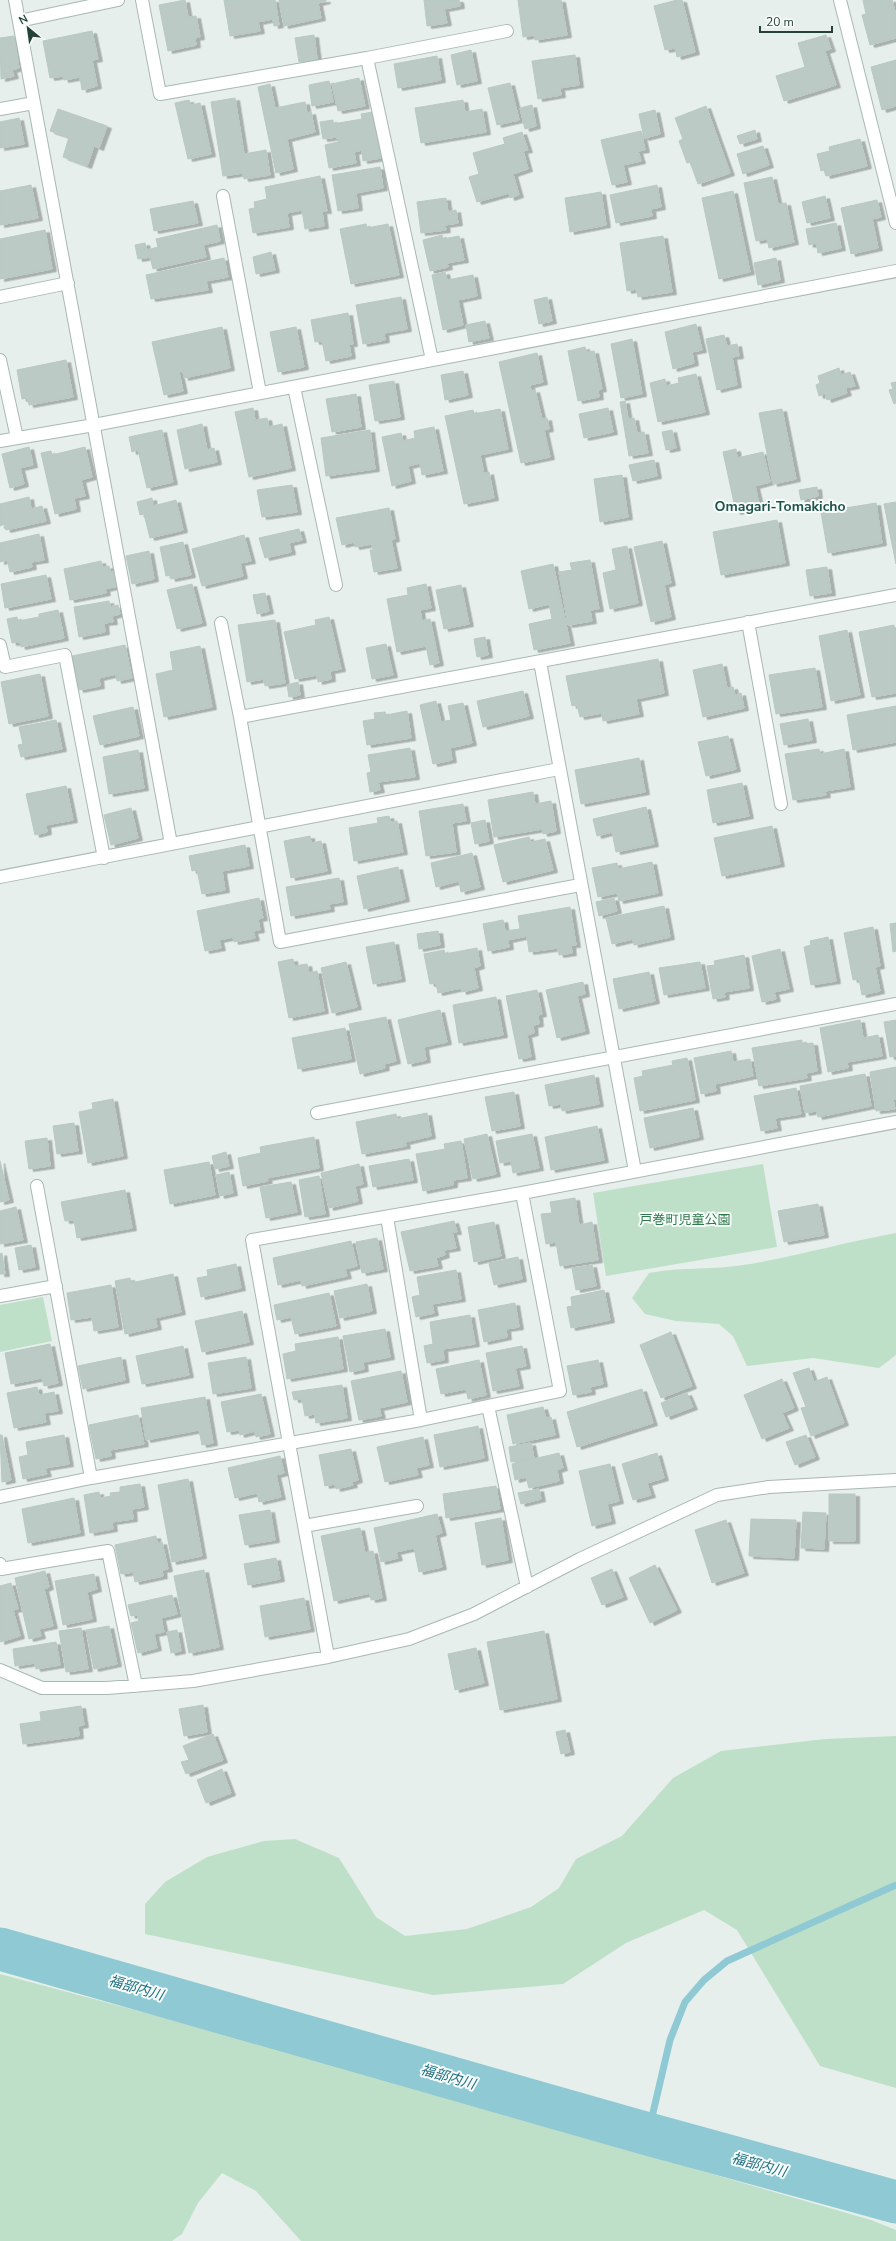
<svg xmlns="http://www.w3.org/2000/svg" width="896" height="2241" font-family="'Nunito Sans','Noto Sans JP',sans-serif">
<defs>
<filter id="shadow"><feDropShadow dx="4.5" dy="2.5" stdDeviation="0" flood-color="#0004"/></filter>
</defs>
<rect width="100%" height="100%" fill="#e6efeb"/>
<path fill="#bfe0c8" d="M763,1164L777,1247L606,1276L593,1193Z
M896,1233V1355L879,1368L813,1358L747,1366L733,1336L719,1324L676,1321L645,1314L632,1298L649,1273C680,1267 712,1270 743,1265C795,1257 845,1242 896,1233Z
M43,1297L52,1341L0,1352V1305Z
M896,1736V2088L820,2066L737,1930L704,1910L626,1943L563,1984L433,1995L145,1934V1904L165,1882L207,1857L264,1841L295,1839L339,1858L376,1917L405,1936L467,1929L531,1907L559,1888L576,1859L622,1836L673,1778L721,1751L825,1739Z
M0,1974L251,2041L871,2220L896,2230V2241H301L256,2191L222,2173L198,2203L182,2234L172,2241H0Z"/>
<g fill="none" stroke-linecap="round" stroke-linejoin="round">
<path stroke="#8ec9d4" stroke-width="7" d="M648,2134L670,2040L685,2002L704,1980L727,1961L896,1885"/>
<path stroke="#8ec9d4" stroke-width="43" d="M0,1949L648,2134L896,2202"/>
</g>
<path fill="#bbcac4" stroke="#b8c9c2" filter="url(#shadow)" d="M185,0L188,17L196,16L200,37L195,38L196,45L168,51L159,5Z
M224,0H275L279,25L274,26L273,19L258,22L260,31L230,36Z
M279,0H326V1L318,3L321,18L284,26Z
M424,0H459L460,6L444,9L447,23L427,26Z
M518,0H561L567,35L535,40L534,35L523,37Z
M677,0H682L695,52L677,57L675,48L665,50L654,6Z
M863,0H892L896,16V38L870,45L862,15L866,14Z
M92,31L98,59L92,60L97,86L82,90L80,77L64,80L63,76L50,78L43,41Z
M314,35L317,59L299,62L295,38Z
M826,35L831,49L825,51L836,85L784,101L776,76L805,67L798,43Z
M14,36L19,68L12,70L14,76L1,79L0,38Z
M471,50L477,81L457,85L451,55Z
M575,55L579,85L560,88L561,95L538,99L532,61Z
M437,56L441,80L398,88L394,64Z
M896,60V106L882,110L871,67Z
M359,78L365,106L338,111L332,84Z
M329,81L333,102L312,106L309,85Z
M510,83L519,120L497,125L488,88Z
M270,84L275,108L305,102L307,113L311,112L315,132L287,139L293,169L276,173L258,87Z
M235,98L244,154L266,150L270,175L244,179L243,173L223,176L211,102Z
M189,100L191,105L200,103L211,154L188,159L175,103Z
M463,100L465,112L482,109L486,132L421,143L415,108Z
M532,105L536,126L525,129L520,108Z
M706,106L730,173L698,184L690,162L687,163L679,141L683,139L675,118Z
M58,109L107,126L99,148L94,146L87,166L63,157L69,137L50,131Z
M655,110L660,134L644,138L639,114Z
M373,112L381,158L363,161L362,150L354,152L356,163L329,168L325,145L338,142L337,137L323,139L320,122L333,120V124L362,119L361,114Z
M19,118L24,144L0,148V122Z
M755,130L757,139L740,144L737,136Z
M641,131L645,150L638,151L641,161L623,165L627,182L612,185L601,140Z
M522,132L528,150L523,151L528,169L513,174L519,195L510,198L509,193L477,202L469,177L479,174L473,153L505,144L503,138Z
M860,139L867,166L826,176L824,170L821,171L817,154L830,151L829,147Z
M763,146L769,165L743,174L737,154Z
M380,167L383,188L356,193L358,208L338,211L332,175Z
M320,176L327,211H322L324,226L305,229L302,210L287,213L289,227L253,233L249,209L255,208L254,202L267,199L265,187Z
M772,177L778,204L786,203L794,242L769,248L767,239L756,241L744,183Z
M31,185L38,218L0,225V191Z
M657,185L661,207L651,209L652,216L616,223L610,195Z
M733,191L750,272L719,279L702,198Z
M601,192L606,225L570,232L565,198Z
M825,196L830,218L807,223L802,202Z
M446,198L448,212L456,210L458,223L445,225L446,230L421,233L417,202Z
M877,200L881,217L872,219L878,248L851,254L841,208Z
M193,201L198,223L154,231L150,209Z
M836,223L841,248L818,253L816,243L809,245L806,229Z
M366,224L367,228L388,224L399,275L351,284L340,229Z
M217,225L220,241L203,245L206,257L153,269L150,257L138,259L135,245L145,243L147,250L158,247L156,239Z
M45,230L52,269L0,279V239Z
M442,235L443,239L459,236L464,260L447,263L448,267L430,271L423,240Z
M663,236L672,292L638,297L636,289L627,291L620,243Z
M271,252L275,270L256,274L253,257Z
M224,258L228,277L206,281L208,290L151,299L146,275Z
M776,258L780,280L758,285L754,263Z
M445,272L447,280L473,275L477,296L458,300L463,325L443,330L432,275Z
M401,297L407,329L384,333L385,340L363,344L356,305Z
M547,297L552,321L539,324L534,300Z
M348,313L353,344H349L351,356L326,361L322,341L315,342L311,320Z
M485,321L489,338L469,342L466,325Z
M696,324L702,350L692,352L694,363L673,369L665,332Z
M222,327L230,368L184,378L183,371L179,372L183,391L164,395L152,342Z
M296,327L304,367L278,372L270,332Z
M724,335L727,346L737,344L739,356L732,357L737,385L717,390L706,339Z
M632,339L642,394L621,398L611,344Z
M585,347L586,352L594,351L602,389L598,390L599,397L578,401L568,351Z
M537,353L543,382L530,385L531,391L535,390L542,419L547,418L549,429L544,430L550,457L521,463L499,362Z
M66,360L73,397L29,405L28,398L22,399L17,370Z
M839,368L841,375L850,372L855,386L845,388L847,393L827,400L825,394L819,396L816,385L820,383L818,376Z
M463,371L468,395L445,400L441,375Z
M696,374L705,412L658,422L650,383L665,379L666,386L679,383L678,378Z
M394,381L400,417L375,421L369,385Z
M896,382V403L894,404L889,390L893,389L891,383Z
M356,394L361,427L332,432L326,399Z
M625,401L628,419L634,418L637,433L644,432L648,453L629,456L620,402Z
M253,408L255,420L267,418L269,427L282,424L291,468L249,477L235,412Z
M608,408L613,432L584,438L579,414Z
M500,409L508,449L480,455L484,474L489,472L494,498L464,504L445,416L473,410L474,414Z
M782,409L796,479L773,484L759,413Z
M202,424L207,450L214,448L217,462L185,469L177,430Z
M434,427L443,471L422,475L420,463L408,466L411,481L392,486L382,437L401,433L403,441L415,438L414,431Z
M162,430L173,482L147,488L138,450L132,452L129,437Z
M370,430L375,469L326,476L321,438Z
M672,430L676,448L666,450L662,432Z
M29,447L33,465L20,468L24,484L10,488L2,454Z
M85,447L92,477L81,480L85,496L74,498L76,509L55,514L41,453L51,451L52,455Z
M736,449L737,458L763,452L770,482L755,486L760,507L736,512L723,452Z
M654,460L657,476L633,481L629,465Z
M622,475L628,517L600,522L594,479Z
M292,485L297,512L262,517L257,490Z
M817,487L818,496L801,500L799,490Z
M29,497L31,509L42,506L46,521L6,530L5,524L0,526V504Z
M152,498L153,506L176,500L183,530L150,538L144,514L140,515L137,502Z
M896,502V564L884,504Z
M876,503L882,543L828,553L821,512Z
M389,508L395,539L391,540L397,568L374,572L370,550H373L372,544L355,547L354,542L342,545L336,518Z
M777,520L785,563L721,575L713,532Z
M299,529L302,540L289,543L291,552L265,558L259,538Z
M39,534L44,560L31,562L32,567L10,572L7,560L0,562V543Z
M244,535L251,561L240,563L243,576L202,586L192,549Z
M662,541L671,583L664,585L671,617L651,622L634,547Z
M183,542L191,575L171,579L170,575L166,576L160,547Z
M627,546L638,603L610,609L603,573L616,570L612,549Z
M149,551L154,579L132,584L126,556Z
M590,560L599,609L590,610L592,621L568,625L559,572L572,570L570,563Z
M101,561L102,567L109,566L111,573L115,571L118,586L105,589L106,593L70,600L64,569Z
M553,564L570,643L534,650L529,624L552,619L549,604L529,609L521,571Z
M827,567L831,593L810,596L806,570Z
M46,575L51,599L5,608L1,584Z
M192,584L202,623L177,629L167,590Z
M426,584L431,608L420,610L422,621L430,619L439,663L430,665L426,646L397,652L387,599L408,595L407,588Z
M461,585L469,624L444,629L436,590Z
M265,593L269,611L257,614L253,595Z
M109,601L110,607L118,605L120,614L112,616L113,622L104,623L105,632L79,637L74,607Z
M58,610L64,638L21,647L20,642L12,643L7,619L17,617L18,621L39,617V614Z
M329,617L341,669L330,671L331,679L318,682L317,675L295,679L284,632L316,625L315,620Z
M275,620L285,683L265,686L264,679L247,682L238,625Z
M894,625L896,637V693L872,697L859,632Z
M847,630L860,695L831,701L819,636Z
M485,637L488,655L477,657L474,639Z
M386,644L393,675L372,679L366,648Z
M125,645L132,678L117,681L116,674L99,678L100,686L79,690L72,656Z
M200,646L212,707L164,717L156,674L173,670L170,652Z
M658,659L664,693L636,699L639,714L603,721L602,713L580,717L577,705L572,706L566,676Z
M722,664L727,688L733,687L735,695L741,693L744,708L703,717L693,670Z
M815,668L822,707L776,714L769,675Z
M40,674L48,716L9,724L1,682Z
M298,682L300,695L289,697L287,685Z
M523,691L529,716L483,727L477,701Z
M436,701L441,722L451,720L448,706L463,703L472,743L450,748L452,760L433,764L420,705Z
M896,706V742L853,750L847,715Z
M133,707L139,736L100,745L93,716Z
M407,711L411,738L367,745L363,721L375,719L374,713L385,712L386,715Z
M808,719L812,740L784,745L780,724Z
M56,720L62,749L21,757L18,745L23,744L19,727Z
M728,736L736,769L706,776L698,742Z
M410,748L415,777L378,782L380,790L370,792L367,773L371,772L368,755Z
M819,749L820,754L844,749L850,787L825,791L826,795L793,800L785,754Z
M138,750L144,788L109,794L103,757Z
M639,758L645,792L581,804L575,770Z
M742,783L749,816L713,823L707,790Z
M66,786L73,820L46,825L47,832L35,835L26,794Z
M533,792L535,804L551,801L556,831L543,834L542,829L494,837L488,800Z
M463,804L466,821L452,823L456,852L426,856L419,811Z
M646,807L654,844L616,852L612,832L597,836L593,819Z
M131,808L138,838L111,845L104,815Z
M389,816L391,822L397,821L403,852L354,861L349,828L378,823L377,818Z
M485,820L489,841L475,844L471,823Z
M772,826L780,864L722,876L714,838Z
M310,836L311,843L321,841L327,871L291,878L284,841Z
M529,837L531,842L545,839L553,870L503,882L494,845Z
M245,845L249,866L222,871L225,890L202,894L197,870L192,871L189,856Z
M472,853L480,887L461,892L459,881L436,887L431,863Z
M652,862L658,893L619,901L617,893L598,897L592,868L617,863L618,869Z
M398,867L405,899L364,909L357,876Z
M339,878L343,902L329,904L330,909L291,916L286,887Z
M259,898L263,918L258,919L260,930L253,931L255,938L234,942L233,937L219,940L221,948L205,951L197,911Z
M614,898L617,911L599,916L596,902Z
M664,906L670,937L634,945L633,939L612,944L606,918Z
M570,907L576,945H571L572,953L559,955L558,948L529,952L527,936L508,940L509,947L488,951L483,924L503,920L505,931L520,929L518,916Z
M896,923V951L893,952L890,924Z
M873,927L880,966L875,967L880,991L862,995L859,979L853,980L844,933Z
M438,931L440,945L419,949L417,934Z
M828,937L836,981L811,985L804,947L811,945L810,941Z
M394,942L401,979L373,984L366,947Z
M477,948L480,966L474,968L478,988L462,992L461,988L438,993L436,983L430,984L424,954L444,950L445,954Z
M780,949L789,989L774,992L776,999L762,1002L752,956Z
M744,955L749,988L724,992L725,997L713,999L707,966L715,965L714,961Z
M293,959L294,966L307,964L309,973L317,971L324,1011L289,1018L278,962Z
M346,962L357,1007L332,1013L321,968Z
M700,962L705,988L664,995L659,968Z
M649,972L655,1001L619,1009L613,979Z
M583,982L585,994L577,996L585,1031L557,1038L546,990Z
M537,990L542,1014L538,1015L539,1024L533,1025L534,1033L527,1035L531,1057L519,1059L506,996Z
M496,997L503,1035L459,1043L453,1005Z
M440,1010L447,1042L424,1047L426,1060L408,1064L398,1020Z
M386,1017L396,1061L384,1064L385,1068L360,1074L349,1024Z
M860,1020L863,1038L878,1035L882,1056L847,1062L848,1068L828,1072L820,1028Z
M896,1020V1056L890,1057L884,1022Z
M345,1028L351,1059L298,1069L292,1038Z
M802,1040V1044L813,1043L817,1071L806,1073L807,1078L759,1086L752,1048Z
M731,1051L733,1062L750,1059L753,1076L715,1084L716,1091L701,1094L694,1058Z
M687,1058L695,1100L640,1111L634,1078L643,1076L642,1071L673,1065L672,1061Z
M896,1067V1099H893L895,1109L876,1111L870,1072Z
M865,1074L871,1106L818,1117L816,1111L805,1113L800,1086Z
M594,1075L599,1104L562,1111L561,1104L549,1106L545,1085Z
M796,1088L801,1114L775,1118L777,1128L761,1131L754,1096Z
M514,1092L520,1126L492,1131L485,1097Z
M113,1099L123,1156L88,1163L79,1112L93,1109L92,1103Z
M693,1108L699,1137L650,1148L644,1118Z
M427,1113L431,1136L405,1142L406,1146L362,1154L356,1122L396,1114L397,1119Z
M74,1123L78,1151L57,1154L53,1126Z
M597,1126L604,1160L551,1170L545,1137Z
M487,1134L496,1174L473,1179L464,1139Z
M532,1134L539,1168L513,1173L511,1161L500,1163L496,1141Z
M314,1137L319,1168L267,1178L268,1181L243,1186L238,1158L261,1153L260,1147Z
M47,1138L50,1166L29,1169L25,1141Z
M461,1141L467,1178L453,1180V1185L423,1191L416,1154L445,1149L444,1144Z
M226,1152L229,1166L215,1169L212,1156Z
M409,1159L413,1180L373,1187L369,1166Z
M0,1161L9,1200L0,1202Z
M209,1162L215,1195L170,1204L164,1170Z
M359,1164L363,1184L355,1186L358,1201L329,1208L321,1173Z
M229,1172L233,1193L220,1196L216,1175Z
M319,1176L325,1214L305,1217L299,1180Z
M291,1182L297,1212L266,1218L260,1187Z
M125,1190L132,1228L77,1238L74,1220L65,1221L61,1202Z
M575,1198L579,1225L592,1222L598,1260L560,1266L556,1242L546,1244L541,1214L552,1213L550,1202Z
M818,1204L824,1235L784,1242L778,1211Z
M16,1207L23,1240L0,1244V1211Z
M454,1221L457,1232H452L456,1248L444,1250L445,1255L436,1258L438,1266L410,1271L401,1232Z
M494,1222L501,1256L474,1262L468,1227Z
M377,1238L383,1269L362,1273L356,1242Z
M351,1241L357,1266L345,1269L347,1276L302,1286L301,1280L278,1285L273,1258Z
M31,1245L35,1267L19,1270L15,1248Z
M2,1253L5,1274H0V1254Z
M518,1257L522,1279L494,1285L489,1263Z
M236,1264L241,1288L201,1297L197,1278L208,1276L207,1270Z
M592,1265L596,1286L576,1290L572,1268Z
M456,1270L461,1299L432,1304L434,1313L416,1317L412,1297L420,1295L417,1277Z
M173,1274L181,1312L155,1318L157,1327L125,1334L115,1281L130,1278L131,1283Z
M367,1284L372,1311L340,1318L334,1291Z
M111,1285L118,1327L94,1331L92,1317L71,1320L67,1293Z
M604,1290L610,1320L571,1328L567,1307L572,1306L571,1297Z
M329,1293L336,1326L295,1334L291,1317L277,1320L274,1305Z
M515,1303L519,1327L506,1329L507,1337L484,1342L478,1310Z
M242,1311L249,1342L202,1352L195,1321Z
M470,1315L475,1344L443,1349L444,1360L427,1363L424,1346L433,1344L430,1322Z
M385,1329L390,1357L363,1362L364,1369L350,1372L343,1336Z
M671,1332L692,1386L661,1398L640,1345Z
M338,1337L343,1369L287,1379L283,1354L296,1351L295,1344Z
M50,1344L58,1383L44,1386L42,1378L11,1384L5,1353Z
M183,1346L189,1375L142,1384L136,1356Z
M522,1346L526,1366L515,1368L519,1386L493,1391L486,1353Z
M121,1357L125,1380L83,1389L78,1366Z
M246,1357L251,1388L213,1394L208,1363Z
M479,1360L486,1395L468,1399L466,1389L441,1394L436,1369Z
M598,1360L603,1384L590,1387L591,1392L573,1395L567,1366Z
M809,1368L814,1382L827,1377L844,1423L811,1436L801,1408L806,1407L793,1373Z
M401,1371L407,1402L379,1408L381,1416L359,1420L351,1381Z
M782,1379L794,1408L782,1413L789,1428L762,1439L744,1395Z
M342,1385L347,1418L316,1423L315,1414L305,1416L302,1399L294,1400L292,1392Z
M37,1387L39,1395L54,1392L58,1411L44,1413L46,1422L14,1428L7,1393Z
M642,1389L653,1423L577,1447L567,1412Z
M687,1393L693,1407L666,1417L661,1403Z
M261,1394L270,1434L256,1437L255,1431L240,1435L239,1430L227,1432L221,1402Z
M205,1397L213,1443L202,1445L199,1430L146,1440L141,1408Z
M543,1407L546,1418L551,1417L555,1435L513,1444L507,1415Z
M138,1415L144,1444L110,1450L111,1456L96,1459L89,1425Z
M478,1426L484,1458L440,1467L434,1435Z
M0,1435H2L11,1480L2,1482Z
M64,1435L69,1464L45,1468L47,1474L23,1479L19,1457L28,1455L26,1442Z
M806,1435L815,1457L795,1465L786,1442Z
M423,1437L429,1465L416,1468L418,1475L385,1482L377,1447Z
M531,1443L534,1458L511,1462L509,1447Z
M351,1449L358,1480L352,1482L353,1485L336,1489L335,1484L325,1486L319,1455Z
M559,1453L563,1468L557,1470L559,1481L529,1488L526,1477L515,1480L512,1464Z
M657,1453L664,1478L647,1483L651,1495L633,1500L622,1464Z
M280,1456L284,1473L276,1475L281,1497L259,1502L257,1493L235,1498L228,1468Z
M610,1464L619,1501L607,1504L611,1521L592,1526L579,1471Z
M188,1479L202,1556L172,1562L158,1485Z
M140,1484L144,1507L132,1509L133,1519L112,1522L113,1529L90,1533L84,1495L99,1492L100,1498L111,1496L110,1493L120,1492V1487Z
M496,1486L500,1509L446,1518L443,1494Z
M539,1489L541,1499L521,1504L518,1493Z
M829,1494H855V1541H829Z
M74,1498L80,1533L28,1543L22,1509Z
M270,1510L275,1540L245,1545L239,1515Z
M803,1512L826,1513L824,1549L801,1548Z
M437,1514L442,1533L435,1535L442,1567L419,1572L414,1548L396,1552L398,1558L381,1562L374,1528Z
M501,1518L508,1560L482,1565L475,1523Z
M751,1519L796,1520L794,1558L749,1556Z
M726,1520L744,1573L712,1583L695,1530Z
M360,1528L365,1553L373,1551L382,1598L371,1600L370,1593L334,1601L321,1536Z
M156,1536L157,1543L162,1542L168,1569L162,1570L163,1576L135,1582L133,1572L121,1574L115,1545Z
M276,1558L280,1579L248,1585L244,1564Z
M655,1565L677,1610L650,1623L629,1578Z
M612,1569L623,1597L602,1605L591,1578Z
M204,1570L219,1647L189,1653L174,1576Z
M45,1571L49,1587L44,1589L53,1626L39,1629L41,1636L29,1639L15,1578Z
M94,1574L97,1589L87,1592L92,1619L63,1625L55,1581Z
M11,1583L18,1609L13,1610L20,1636L0,1642V1586Z
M172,1595L177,1614L161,1618L164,1632L154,1634L157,1648L138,1653L131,1623L139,1621L137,1615L131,1616L128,1605Z
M304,1598L310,1629L265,1637L260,1606Z
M109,1626L117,1664L94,1669L86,1630Z
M81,1628L88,1669L66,1672L59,1631Z
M177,1630L181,1651L171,1653L167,1632Z
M544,1631L557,1699L500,1710L487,1642Z
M56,1642L60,1665L36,1669L35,1663L15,1666L13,1649Z
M476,1648L484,1683L455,1690L448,1654Z
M203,1705L207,1732L184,1736L179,1709Z
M81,1706L84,1725L78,1726L79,1736L23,1744L20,1724L41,1721L40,1712Z
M565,1730L570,1752L561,1754L556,1732Z
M213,1734L223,1760L186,1774L181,1762L189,1760L183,1746Z
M222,1769L231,1793L206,1803L197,1780Z"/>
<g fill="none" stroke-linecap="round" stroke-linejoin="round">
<g stroke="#a8b8b2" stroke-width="14">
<path id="street" d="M15,0L171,844
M142,0L160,94L367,58
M840,0L896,223
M19,21L118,0
M0,109L34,103
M223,196L260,393
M0,297L68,283
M0,360L17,438
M432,360L367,58L507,31
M294,387L336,585
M0,441L94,425L896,271
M748,622L781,804
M221,623L240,717
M0,645L5,667L65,655L104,858
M540,662L635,1171
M0,877L559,769
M580,885L280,942L240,717L896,595
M317,1113L896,1004
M37,1186L91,1478
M387,1217L421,1420
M0,1296L56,1286
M488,1406L527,1587
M0,1497L91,1478L421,1420L560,1391L522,1193
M304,1526L417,1506
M0,1564L1,1569L108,1551L136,1686
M328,1657L252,1240L522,1193L896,1122
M0,1670L42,1688H107L193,1681L328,1657L409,1639L474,1614L580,1559L717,1495L769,1487L896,1480"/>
</g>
<use href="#street" stroke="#fff" stroke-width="12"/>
</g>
<g text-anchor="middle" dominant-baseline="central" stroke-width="4" stroke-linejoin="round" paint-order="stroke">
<g font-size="13" fill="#2d7a4b" stroke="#f7fbf9">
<text x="685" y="1220">戸巻町児童公園</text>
</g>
<g font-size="14" font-weight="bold" fill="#1f5548" stroke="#f7fbf9">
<text x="780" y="506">Omagari-Tomakicho</text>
</g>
<g font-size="14" font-style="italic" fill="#1c6f80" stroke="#f7fbf9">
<text transform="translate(136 1988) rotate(16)">福部内川</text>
<text transform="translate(448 2077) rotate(16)">福部内川</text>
<text transform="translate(759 2165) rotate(15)">福部内川</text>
</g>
</g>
<g transform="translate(28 28) rotate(331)" stroke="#f7fbf9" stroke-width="3" paint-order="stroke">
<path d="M0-3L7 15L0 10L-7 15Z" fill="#24423a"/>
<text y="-6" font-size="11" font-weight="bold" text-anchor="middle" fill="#24423a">N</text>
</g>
<path d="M760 26v6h72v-6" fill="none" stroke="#24423a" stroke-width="2"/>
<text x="766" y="26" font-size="12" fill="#24423a" stroke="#f7fbf9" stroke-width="3" paint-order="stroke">20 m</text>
</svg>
